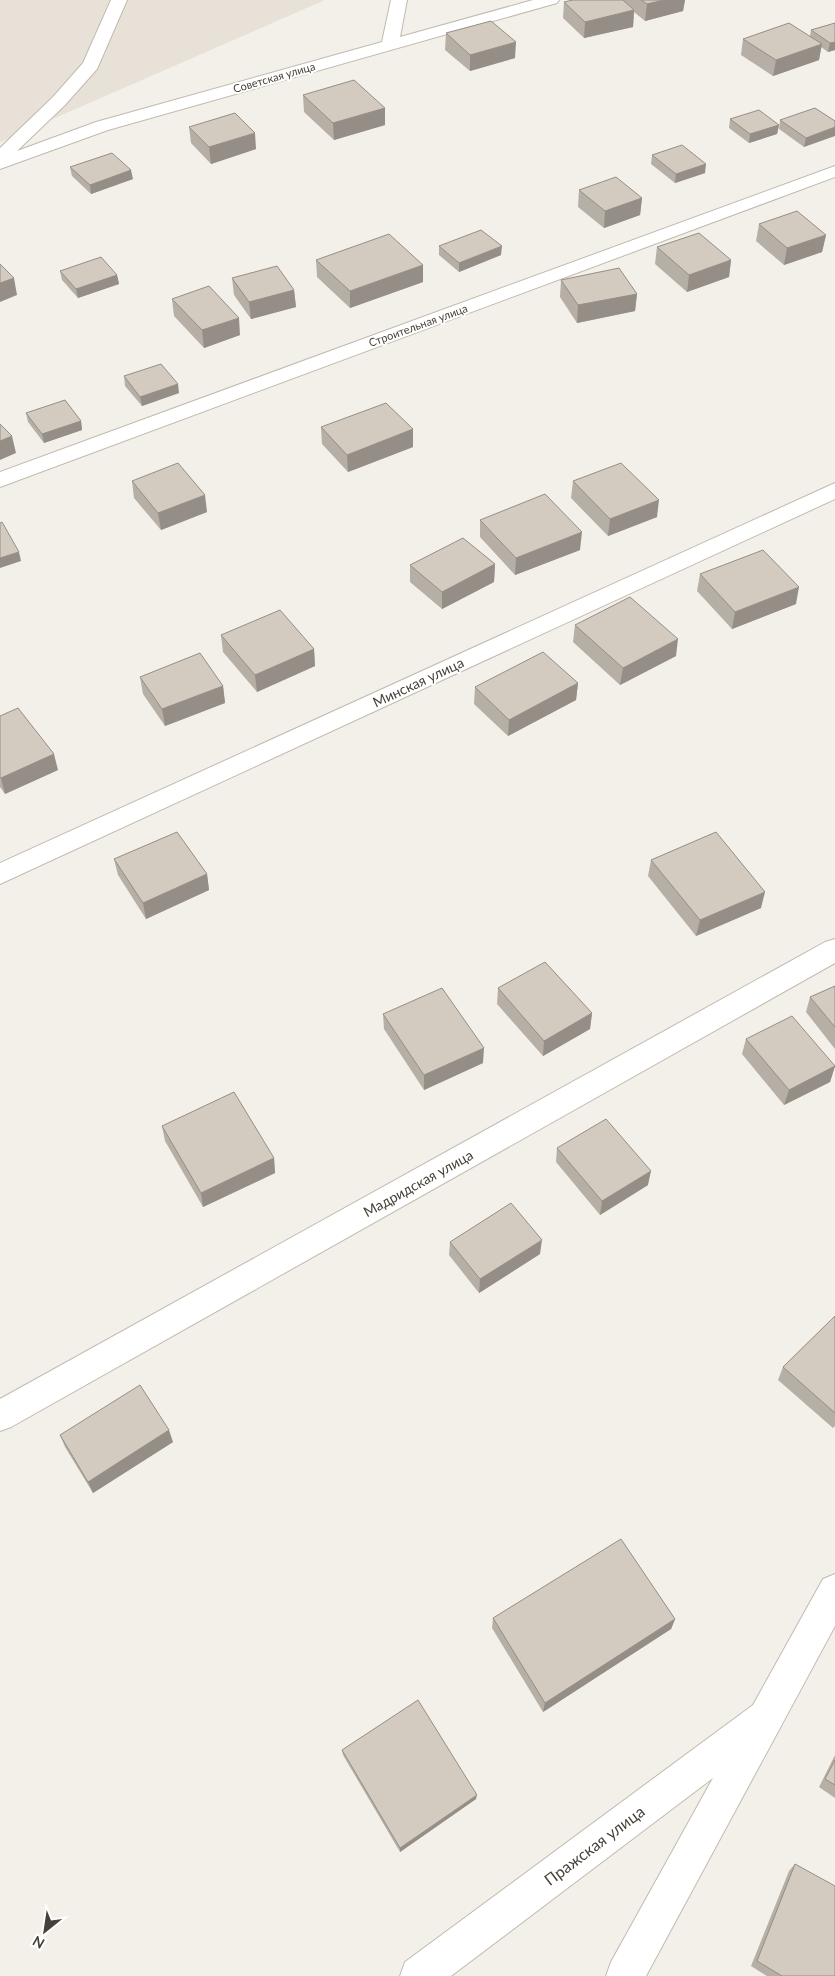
<svg xmlns="http://www.w3.org/2000/svg" width="835" height="1976" font-family="Lato,sans-serif">
<rect width="100%" height="100%" fill="#f3f0e9"/>
<path fill="#e7e1d8" d="M0,0H325L0,142Z"/>
<g fill="none" stroke-linecap="round" stroke-linejoin="round">
<g stroke="#c1baaf" stroke-width="2">
<path id="minor" d="M111,0H127L97,69L65,105L17,151L96,122L382,42L391,0H407L400,37L533,0H559L557,3L108,130L0,169V148L53,97L83,63Z
M835,166V177L0,487V472Z
M835,483V499L0,884V863Z
M835,939V963L11,1427L0,1431V1399L825,942Z
M835,1574V1626L646,1976H606L611,1962L713,1778L451,1976H400L405,1962L753,1705L823,1579Z"/>
</g>
<use href="#minor" fill="#fff" fill-rule="evenodd"/>
</g>
<path fill="#b6afa5" d="M573,0H685L683,11L645,21L634,12L633,27L584,38L563,18L564,2Z
M835,23V50L828,52L821,47L819,60L773,76L741,55L743,39L810,36L811,30Z
M446,33L515,58L470,71L445,50Z
M303,95L385,108V125L334,140L304,112Z
M730,119L779,125L777,134L749,143L729,128Z
M780,120L835,121L804,147L779,129Z
M189,127L256,149L211,164L191,143Z
M652,155L705,173L675,183L651,164Z
M70,167L133,179L91,194L72,176Z
M579,190L642,198L640,215L604,228L578,207Z
M759,224L826,235L822,252L784,265L756,241Z
M439,246L501,255L459,272L439,255Z
M657,247L731,260L729,277L687,292L655,264Z
M316,260L423,282L350,308L317,277Z
M60,271L117,275L119,284L78,298L62,280Z
M232,278L294,290L296,307L251,319L234,295Z
M561,280L637,294L635,311L577,323L560,297Z
M172,299L240,335L204,348L174,316Z
M124,376L179,393L142,406L125,386Z
M26,413L81,421L82,430L44,443L28,422Z
M321,427L413,447L348,472L322,444Z
M132,481L207,512L161,530L134,498Z
M573,481L657,517L608,536L571,498Z
M480,520L580,550L515,575L480,537Z
M495,564L494,582L442,609L410,582V565Z
M700,574L796,604L732,629L697,591Z
M575,625L676,656L620,685L573,642Z
M221,635L314,649L315,666L257,692L223,652Z
M140,677L223,686L225,703L165,726L143,694Z
M578,683L576,700L508,736L474,704L475,687Z
M0,716L58,770L5,794L0,787Z
M114,859L207,874L209,890L146,919L118,875Z
M651,860L761,908L696,936L648,876Z
M835,986V1049L806,1012L810,997Z
M498,988L592,1013L590,1029L543,1056L497,1004Z
M383,1014L483,1063L424,1090L384,1029Z
M746,1039L835,1066L830,1082L784,1105L742,1054Z
M162,1126L274,1158L275,1173L203,1207L165,1141Z
M557,1148L648,1185L600,1215L556,1162Z
M450,1242L540,1254L479,1293L449,1255Z
M835,1316V1426L833,1428L778,1380L783,1367Z
M60,1435L173,1442L93,1493L65,1447Z
M493,1618L675,1619L671,1629L543,1712L492,1628Z
M342,1750L476,1799L400,1852L343,1755Z
M835,1755V1798L819,1787Z
M795,1864L835,1976H767L751,1966L789,1871Z"/>
<path fill="#948e86" d="M664,0H685L683,11L645,21L647,4Z
M634,10L633,27L584,38L585,22Z
M516,42L515,58L470,71V55Z
M835,42V50L828,52L830,43Z
M822,44L819,60L773,76L776,60Z
M385,108V125L334,140L333,123Z
M779,125L777,134L749,143L750,134Z
M835,127V136L804,147L806,138Z
M255,133L256,149L211,164L209,147Z
M706,164L705,173L675,183L676,174Z
M131,170L133,179L91,194L90,185Z
M642,198L640,215L604,228L605,211Z
M826,235L822,252L784,265L787,248Z
M502,246L501,255L459,272V263Z
M731,260L729,277L687,292L689,275Z
M423,265V282L350,308V291Z
M117,275L119,284L78,298L76,289Z
M14,278L17,295L0,302V283Z
M294,290L296,307L251,319L249,302Z
M637,294L635,311L577,323L578,305Z
M239,318L240,335L204,348L202,330Z
M178,384L179,393L142,406L140,397Z
M81,421L82,430L44,443L42,434Z
M413,429V447L348,472L347,455Z
M12,436L16,453L0,460V441Z
M205,495L207,512L161,530L158,513Z
M659,500L657,517L608,536L610,519Z
M582,532L580,550L515,575L516,558Z
M19,552L21,561L0,568V558Z
M495,564L494,582L442,609V592Z
M799,587L796,604L732,629L735,612Z
M678,639L676,656L620,685L623,668Z
M314,649L315,666L257,692L255,675Z
M578,683L576,700L508,736L509,720Z
M223,686L225,703L165,726L162,709Z
M54,754L58,770L5,794L1,778Z
M207,874L209,890L146,919L143,903Z
M765,892L761,908L696,936L700,920Z
M592,1013L590,1029L543,1056L544,1041Z
M484,1048L483,1063L424,1090V1075Z
M835,1066L830,1082L784,1105L789,1090Z
M274,1158L275,1173L203,1207L201,1193Z
M651,1171L648,1185L600,1215L602,1201Z
M542,1240L540,1254L479,1293L480,1279Z
M169,1430L173,1442L93,1493L88,1482Z
M675,1619L671,1629L543,1712L545,1703Z
M477,1795L476,1799L400,1852V1848Z"/>
<path fill="#d4cbc0" stroke="#948e86" d="M573,0H623L634,10L585,22L564,2Z
M641,0H664L647,4Z
M491,21L516,42L470,55L446,33Z
M789,23L822,44L776,60L743,39Z
M835,23V42L830,43L811,30Z
M354,80L385,108L333,123L303,95Z
M815,108L835,121V127L806,138L780,120Z
M759,110L779,125L750,134L730,119Z
M235,113L255,133L209,147L189,127Z
M682,145L706,164L676,174L652,155Z
M112,153L131,170L90,185L70,167Z
M616,177L642,198L605,211L579,190Z
M797,211L826,235L787,248L759,224Z
M481,230L502,246L459,263L439,246Z
M699,233L731,260L689,275L657,247Z
M389,234L423,265L350,291L316,260Z
M101,257L117,275L76,289L60,271Z
M0,264L14,278L0,283Z
M277,266L294,290L249,302L232,278Z
M619,268L637,294L578,305L561,280Z
M209,286L239,318L202,330L172,299Z
M161,364L178,384L140,397L124,376Z
M65,400L81,421L42,434L26,413Z
M386,403L413,429L347,455L321,427Z
M0,424L12,436L0,441Z
M178,463L205,495L158,513L132,481Z
M621,463L659,500L610,519L573,481Z
M545,494L582,532L516,558L480,520Z
M2,522L19,552L0,558V523Z
M463,538L495,564L442,592L410,565Z
M763,550L799,587L735,612L700,574Z
M630,597L678,639L623,668L575,625Z
M280,610L314,649L255,675L221,635Z
M543,652L578,683L509,720L475,687Z
M200,653L223,686L162,709L140,677Z
M18,708L54,754L1,778L0,777V716Z
M177,832L207,874L143,903L114,859Z
M716,832L765,892L700,920L651,860Z
M545,962L592,1013L544,1041L498,988Z
M835,986V1027L810,997Z
M442,988L484,1048L424,1075L383,1014Z
M792,1016L835,1066L789,1090L746,1039Z
M234,1092L274,1158L201,1193L162,1126Z
M606,1119L651,1171L602,1201L557,1148Z
M511,1203L542,1240L480,1279L450,1242Z
M835,1316V1413L783,1367Z
M140,1385L169,1430L88,1482L60,1435Z
M621,1539L675,1619L545,1703L493,1618Z
M418,1700L477,1795L400,1848L342,1750Z
M835,1760V1785L825,1779Z
M795,1864L835,1886V1976H782L757,1961Z"/>
<g text-anchor="middle" dominant-baseline="central" stroke-width="4" stroke-linejoin="round" paint-order="stroke">
<g font-size="11" fill="#474038" stroke="#fff">
<text transform="translate(274 77) rotate(-16)">Советская улица</text>
<text transform="translate(418 325) rotate(-20)">Строительная улица</text>
</g>
<g font-size="14" fill="#474038" stroke="#fff">
<text transform="translate(418 682) rotate(-25)">Минская улица</text>
<text transform="translate(418 1183) rotate(-29)">Мадридская улица</text>
</g>
<g font-size="16" fill="#474038" stroke="#fff">
<text transform="translate(594 1845) rotate(-37)">Пражская улица</text>
</g>
</g>
<g transform="translate(45 1931) rotate(210)" stroke="#ffffff" stroke-width="4" paint-order="stroke">
<path d="M0-4L9 19L0 12L-9 19Z" fill="#474038"/>
<text y="-8" font-size="14" font-weight="bold" text-anchor="middle" fill="#474038">N</text>
</g>
</svg>
